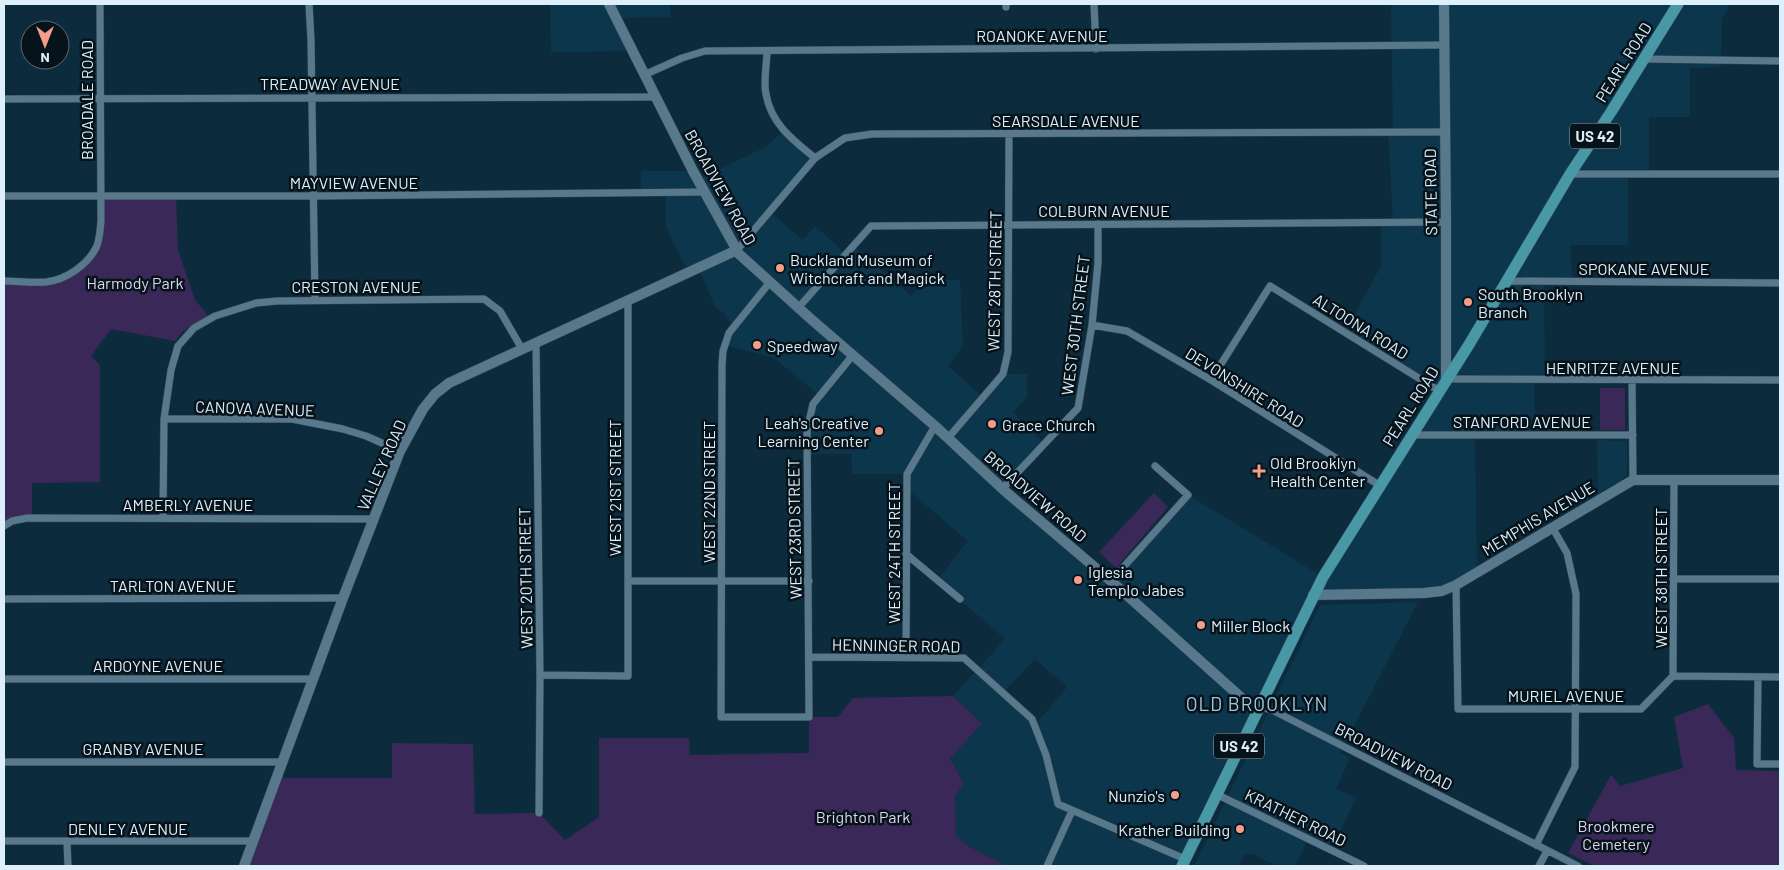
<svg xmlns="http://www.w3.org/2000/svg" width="1784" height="870" font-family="Barlow,sans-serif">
<rect width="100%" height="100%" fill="#0c2c3d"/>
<path fill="#0c364c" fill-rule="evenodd" d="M550,4H670L671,17L617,18L633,51L551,52Z
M1391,4H1730L1722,18L1721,67L1690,68V117H1649V174H1628V245H1571L1572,282H1544L1545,380L1534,381L1535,435H1475L1477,572L1442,591L1313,595L1182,866H1007L970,847L956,836L955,796L964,782L950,759L982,723L953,696L1005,639L937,580L968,541L907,489L906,474H852L851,454H807V430L820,396L774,358L725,345L733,328L724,313L715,307L699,269L689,273L666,227V193H641V171H693L698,179L764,148L784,131L815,158L770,212L803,240L815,226L845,253L853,245L911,296L927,280H960L963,346L948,366L983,397L1003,374H1027V397L1013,413L1044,443L1002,489L1111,581L1188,495L1323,577L1438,390L1345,332L1381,266V222H1393L1388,132H1393ZM1035,659L1067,687L1035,725L1003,693Z
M1597,440L1627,441V475L1620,481L1598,494Z
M1418,602L1340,753L1350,758L1336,789L1356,798L1333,846L1310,835L1295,866H1278L1252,854L1244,855L1239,866H1194L1320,605Z"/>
<path fill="#3a2858" d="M100,195L176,196L178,250L195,300L208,315L182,332L175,341L111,329L91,356L100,365V482L32,483V518L4,526V281L55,280L73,273L97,247Z
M1600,388H1625V430H1600Z
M1154,493L1168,507L1116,568L1099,552Z
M953,696L982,723L950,759L964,783L955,796L956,836L970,847L1007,866H244L276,778H392V743L473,744L475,814L539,813L565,840L599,817V738H689L690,755L809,753V717H838L853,698Z
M1708,704L1734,738L1736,770L1780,771V866H1595L1568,853L1611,775L1620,786L1683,768L1674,717Z"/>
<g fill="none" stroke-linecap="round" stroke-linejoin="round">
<g stroke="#314450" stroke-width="8">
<path id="street" d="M309,4L311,40L315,300
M1006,4V7
M1094,4L1096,49
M767,51C767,64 763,81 766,94C771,124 793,140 815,158
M1643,59L1780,61
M644,75L682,58L705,51L1444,45
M4,99L655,97
M1570,174H1780
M4,196H319L705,192
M737,250L815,158L845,138L872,134L1444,132
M4,281C18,281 33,283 46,282C66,280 87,265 96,248C100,240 100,230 101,221L100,4
M1507,281L1780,283
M770,282L729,333L723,351L722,365L721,717H809L807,430L813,404L853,355
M798,308L871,226L1446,222
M1092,325L1127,331L1211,380L1379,485
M536,343L540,675L539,813
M1446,379L1780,380
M1211,380L1270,286L1438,390
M1632,380L1633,480
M164,419H292L343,429L366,436L400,451
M1412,435H1633
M948,438L1003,374L1008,352L1009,134
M1002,489L1078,408L1092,325L1098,263V224
M163,517L164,419L171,370L178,346L194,328L215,316L256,303L277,301L484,299L500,311L522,349
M4,526L12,521L27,518L373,519
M906,554L960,599
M1673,579H1780
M628,581H809
M1111,581L1188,495L1155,466
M1456,585L1458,709H1641L1673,676L1780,677
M4,599L343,598
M809,657L964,658L1032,719L1046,755L1058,804L1185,859
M906,657L907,474L935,426
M540,675L628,676V301
M1673,676L1674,480
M1758,677L1757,764H1780
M4,679H313
M1259,706L1274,711L1578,866
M4,762H283
M1216,794L1364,866
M4,841H252
M67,842L68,866
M1536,845L1575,767L1576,594L1567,553L1552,527
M1047,866L1072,811
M1539,866L1547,851"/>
</g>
<g stroke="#314450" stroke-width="11">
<path id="secondary" d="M609,4L693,171L739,254L812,320L935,426L1006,492L1111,581L1245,701L1259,706
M1444,4L1446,222V379
M1313,595L1424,593L1442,591L1456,585L1633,480H1780
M244,866L343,598L400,451L423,409L435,394L449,383L737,250"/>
</g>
<g stroke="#314450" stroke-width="12">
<path id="primary" d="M1182,866L1323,577L1470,343L1570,174L1611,112L1678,4"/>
</g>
<use href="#street" stroke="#58788c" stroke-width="7"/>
<use href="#secondary" stroke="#58788c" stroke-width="10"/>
<use href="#primary" stroke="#4998a6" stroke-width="11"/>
</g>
<g fill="#f49e89" stroke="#07131b" stroke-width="2">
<circle cx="780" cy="268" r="5"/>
<circle cx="1468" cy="302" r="5"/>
<circle cx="757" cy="345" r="5"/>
<circle cx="992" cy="424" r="5"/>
<circle cx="879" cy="431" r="5"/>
<path d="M1256.5 463.5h5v5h5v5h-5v5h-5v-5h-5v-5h5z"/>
<circle cx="1078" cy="580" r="5"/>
<circle cx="1201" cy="625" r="5"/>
<circle cx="1175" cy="795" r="5"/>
<circle cx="1240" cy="829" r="5"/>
</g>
<g text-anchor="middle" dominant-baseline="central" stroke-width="5" stroke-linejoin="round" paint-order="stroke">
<g fill="#07131b" stroke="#9dadb7" stroke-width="1">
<rect x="1570" y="123.5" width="50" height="25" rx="4"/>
<rect x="1214" y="733.5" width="50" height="25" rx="4"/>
</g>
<g font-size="15" font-weight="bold" fill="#ddeffa">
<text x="1595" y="136">US 42</text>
<text x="1239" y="746">US 42</text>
</g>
<g font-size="16" fill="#ddeffa" stroke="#07131b">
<text x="1042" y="35">ROANOKE AVENUE</text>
<text transform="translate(1623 62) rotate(-58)">PEARL ROAD</text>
<text x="330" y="83">TREADWAY AVENUE</text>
<text transform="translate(86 100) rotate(-90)">BROADALE ROAD</text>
<text x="1066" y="120">SEARSDALE AVENUE</text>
<text x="354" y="182">MAYVIEW AVENUE</text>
<text transform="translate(721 187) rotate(61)">BROADVIEW ROAD</text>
<text transform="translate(1430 192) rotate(-91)">STATE ROAD</text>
<text x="1104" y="210">COLBURN AVENUE</text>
<text x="1644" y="268">SPOKANE AVENUE</text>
<text transform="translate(994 281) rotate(-89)">WEST 28TH STREET</text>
<text x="356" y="286">CRESTON AVENUE</text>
<text transform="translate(1075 325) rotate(-83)">WEST 30TH STREET</text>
<text transform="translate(1361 326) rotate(32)">ALTOONA ROAD</text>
<text x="1613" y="367">HENRITZE AVENUE</text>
<text transform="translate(1245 387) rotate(32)">DEVONSHIRE ROAD</text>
<text transform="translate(1410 406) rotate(-58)">PEARL ROAD</text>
<text transform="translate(255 408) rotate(2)">CANOVA AVENUE</text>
<text x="1522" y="421">STANFORD AVENUE</text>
<text transform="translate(381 465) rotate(-66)">VALLEY ROAD</text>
<text transform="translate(614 488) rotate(-90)">WEST 21ST STREET</text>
<text transform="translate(708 492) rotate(-90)">WEST 22ND STREET</text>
<text transform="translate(1036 496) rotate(41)">BROADVIEW ROAD</text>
<text x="188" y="504">AMBERLY AVENUE</text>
<text transform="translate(1538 518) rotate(-31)">MEMPHIS AVENUE</text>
<text transform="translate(794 529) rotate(-91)">WEST 23RD STREET</text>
<text transform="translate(893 553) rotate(-90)">WEST 24TH STREET</text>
<text transform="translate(525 578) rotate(-91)">WEST 20TH STREET</text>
<text transform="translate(1660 578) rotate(-90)">WEST 38TH STREET</text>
<text x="173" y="585">TARLTON AVENUE</text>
<text transform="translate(896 645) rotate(1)">HENNINGER ROAD</text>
<text x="158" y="665">ARDOYNE AVENUE</text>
<text x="1566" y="695">MURIEL AVENUE</text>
<text x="143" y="748">GRANBY AVENUE</text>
<text transform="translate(1394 756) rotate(27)">BROADVIEW ROAD</text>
<text transform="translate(1296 817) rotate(26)">KRATHER ROAD</text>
<text x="128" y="828">DENLEY AVENUE</text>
</g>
<g font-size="16" fill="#ddeffa" stroke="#07131b" text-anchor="start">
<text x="790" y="259">Buckland Museum of<tspan x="790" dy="18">Witchcraft and Magick</tspan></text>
<text x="1478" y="293">South Brooklyn<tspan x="1478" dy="18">Branch</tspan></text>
<text x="767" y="345">Speedway</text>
<text x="869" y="422" text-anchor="end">Leah's Creative<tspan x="869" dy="18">Learning Center</tspan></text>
<text x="1002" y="424">Grace Church</text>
<text x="1270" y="462">Old Brooklyn<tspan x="1270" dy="18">Health Center</tspan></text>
<text x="1088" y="571">Iglesia<tspan x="1088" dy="18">Templo Jabes</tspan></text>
<text x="1211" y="625">Miller Block</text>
<text x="1165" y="795" text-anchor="end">Nunzio's</text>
<text x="1230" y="829" text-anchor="end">Krather Building</text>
</g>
<g font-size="16" fill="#ddd6ed" stroke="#07131b">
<text x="135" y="282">Harmody Park</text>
<text x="863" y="816">Brighton Park</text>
<text x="1616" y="825">Brookmere<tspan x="1616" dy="18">Cemetery</tspan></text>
</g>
<g font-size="19" letter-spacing="1" fill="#a4c7dc" stroke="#07131b">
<text x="1257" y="703">OLD BROOKLYN</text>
</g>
</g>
<rect width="1784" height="870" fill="none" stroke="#ddeffa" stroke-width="10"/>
<g transform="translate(45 45) rotate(180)"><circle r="24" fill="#07131b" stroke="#5d6b74"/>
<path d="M0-4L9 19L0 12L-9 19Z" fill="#f49e89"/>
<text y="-8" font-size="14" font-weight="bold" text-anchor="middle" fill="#ddeffa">N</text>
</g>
</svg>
